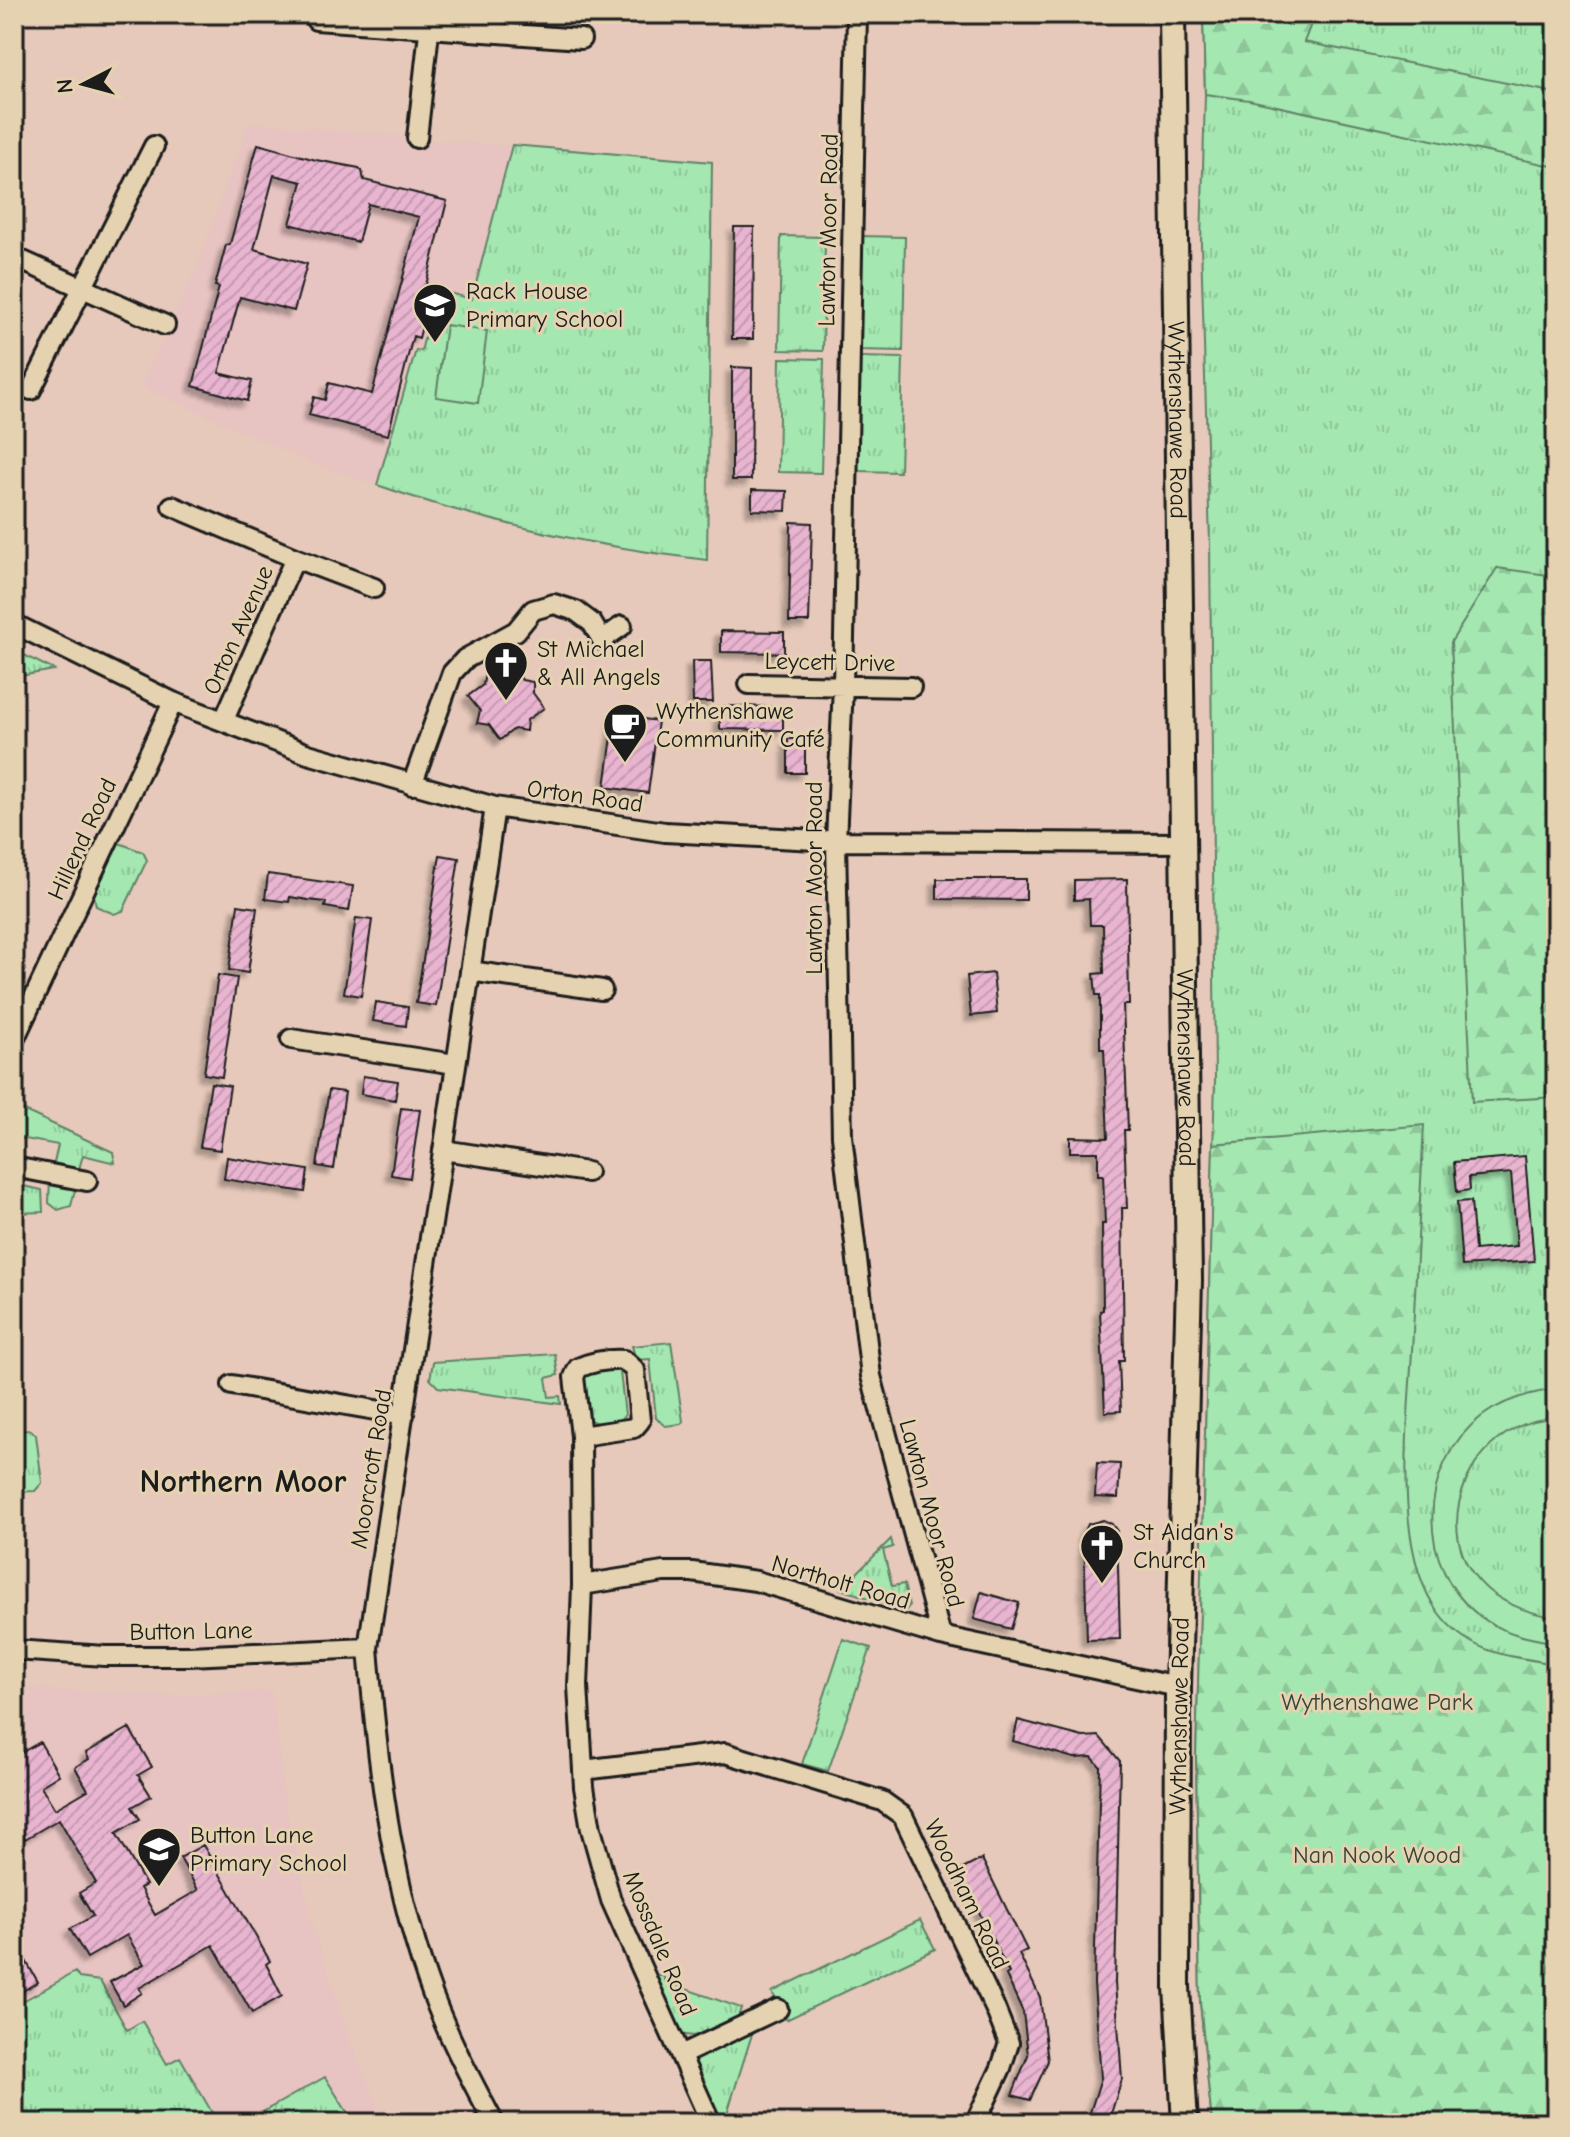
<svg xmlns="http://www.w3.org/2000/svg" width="1570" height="2137" font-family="'Comic Neue',sans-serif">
<defs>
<pattern id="grass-tufts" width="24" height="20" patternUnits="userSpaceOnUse" patternTransform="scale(2)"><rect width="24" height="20" fill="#a4e7b1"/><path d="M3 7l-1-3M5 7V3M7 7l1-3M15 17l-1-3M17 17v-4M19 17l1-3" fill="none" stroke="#8dc698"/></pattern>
<pattern id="forest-firs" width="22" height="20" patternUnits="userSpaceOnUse" patternTransform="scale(2)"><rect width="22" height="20" fill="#a4e7b1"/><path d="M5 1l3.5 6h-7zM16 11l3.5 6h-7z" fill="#8dc698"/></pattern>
<pattern id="building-hatch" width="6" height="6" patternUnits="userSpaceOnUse" patternTransform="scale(2)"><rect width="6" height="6" fill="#e8b4d0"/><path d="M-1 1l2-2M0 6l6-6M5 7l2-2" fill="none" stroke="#c69ab2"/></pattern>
<filter id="shadow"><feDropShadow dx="-5.5" dy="5.5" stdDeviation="2" flood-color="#0004"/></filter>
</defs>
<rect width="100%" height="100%" fill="#e6c9ba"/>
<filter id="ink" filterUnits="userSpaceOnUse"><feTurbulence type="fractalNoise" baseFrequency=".0125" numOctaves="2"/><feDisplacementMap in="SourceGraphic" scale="16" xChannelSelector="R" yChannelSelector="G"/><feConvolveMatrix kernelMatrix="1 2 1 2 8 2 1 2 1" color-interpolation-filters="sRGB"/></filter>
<g filter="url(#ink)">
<path fill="#e7c3c1" d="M249,122L432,140L712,162L707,560L593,543L423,501L310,462L141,386L197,267Z
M14,1688L167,1696L272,1691L285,1805L313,1926L349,2038L385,2123H14Z"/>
<path fill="url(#grass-tufts)" stroke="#608266" stroke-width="2" d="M1203,14H1556V2123H1212L1200,2002L1196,1757L1215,1080L1210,544L1201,244L1205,94Z
M512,145L712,162L707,560C594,547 484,522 377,485L416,350L421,351L437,290L472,299Z
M781,236L825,237L823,351L779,350Z
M861,236L905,237L903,351L859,350Z
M859,357L903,358L900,472L857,471Z
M780,358L824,359L821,473L778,472Z
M14,650L54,670L14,677Z
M119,843L143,852L147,860L123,911L114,914L96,906L94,895Z
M14,1106L113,1152L115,1163L83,1155L79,1169L54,1163L58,1145L14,1137Z
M50,1177L77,1182L71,1206L58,1210L49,1203Z
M14,1184L42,1190L43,1212L14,1213Z
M671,1342L683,1421L681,1424L665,1426L656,1418L650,1359L636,1360L632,1346Z
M555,1354L558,1375L546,1378L549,1397L560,1396L561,1404L438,1387L430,1379L433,1362Z
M607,1365L620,1372L625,1415C613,1427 599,1426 585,1417L581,1374Z
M31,1430L36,1435L42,1483L35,1491L14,1492V1431Z
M891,1539L893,1547L883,1550L892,1586L904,1584L909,1606L906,1610L841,1589Z
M843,1639L871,1648L828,1771L802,1764Z
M920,1920L935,1949L786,2020L772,1992Z
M643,1949L655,1976H663L666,1982L741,2008L738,2017L694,2036L678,2034Z
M75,1972L79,1978L100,1981L127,2030L142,2021L167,2064L180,2057L218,2123H14V2006Z
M745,2028L753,2031L724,2123H717L693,2072L696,2055Z
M325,2077L354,2123H243Z"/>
<path fill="url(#forest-firs)" stroke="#608266" stroke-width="2" d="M1203,14H1315L1304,42L1556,93V167L1249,100L1205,94Z
M1497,568L1556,576V1097L1472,1102L1451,642Z
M1424,1125C1420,1194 1417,1263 1413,1332C1410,1410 1390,1546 1438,1612C1469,1654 1508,1656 1556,1664V2123H1212L1200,2002L1196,1757L1213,1144Z"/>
<path fill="#a4e7b1" stroke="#608266" stroke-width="2" d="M446,325L487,331L478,403L436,397Z
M1550,1390L1556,1391V1418C1472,1420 1421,1532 1488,1590C1508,1606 1531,1613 1556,1618V1643C1529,1638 1504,1634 1481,1617C1415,1568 1417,1466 1482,1416C1502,1401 1525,1394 1550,1390Z"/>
<path fill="url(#building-hatch)" stroke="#1c1c1c" stroke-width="2" filter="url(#shadow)" d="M258,144L316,160L359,168L362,171L364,180L447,201L423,297L429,299L419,338L413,336L388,435L309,415L314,397L325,400L329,383L372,394L419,217L368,204L358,242L290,224L302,182L274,175L254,249L307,264L294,311L240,297L219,373L252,381L247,401L193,386L219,287L215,286L226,245L230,244Z
M734,227H754L753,339H732Z
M732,367L752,368L751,480H732Z
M752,490L787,491L786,511L752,510Z
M791,522L812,523L809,622H789Z
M721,631L784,632V653L721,652Z
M692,661H711L713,702H693Z
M512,664L522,680L533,682V693L544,708L527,720L526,731L514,729L500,740L489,725L477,723L480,711L468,696L483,685L485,673L495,677Z
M720,706L783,707V730L720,729Z
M615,715L658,721L648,793L605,787Z
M788,739H805V773H788Z
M440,855L459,858L436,1006L416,1003Z
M268,874L353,886L349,911L325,907L326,902L308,900L290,897L289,902L265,899Z
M937,879H1026V900L937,899Z
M1127,879L1129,1005H1123L1128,1130H1124L1127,1208H1122L1124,1361H1119L1121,1411L1105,1412L1100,1311L1103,1310L1102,1224H1105L1103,1175H1098V1152H1070V1137L1108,1138L1104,1049H1100V995H1096L1094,974L1104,973L1103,925H1090L1089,899L1074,900V880Z
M238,905L257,908L248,973L229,970Z
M356,918L372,920L361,996L344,993Z
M993,973L997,1013L971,1016L967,976Z
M218,975L237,978L222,1077L204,1074Z
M376,1002L408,1007L406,1026L373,1021Z
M363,1076L398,1081L395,1100L361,1094Z
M211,1083L230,1086L220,1150L200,1147Z
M329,1090L345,1092L334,1169L317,1166Z
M401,1108L420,1110L410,1178L391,1175Z
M1525,1156L1534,1261L1462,1266L1457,1202L1471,1201L1475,1250L1517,1246L1511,1173L1469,1177L1470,1190L1457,1192L1454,1162Z
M227,1157L308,1170L305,1192L224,1179Z
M1097,1463L1120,1464L1118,1498L1095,1497Z
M1103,1520L1112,1524L1117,1531L1120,1639L1087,1640L1084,1534L1088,1524Z
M981,1592L1019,1603L1011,1629L974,1619Z
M1018,1720L1083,1737L1099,1736L1120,1761L1115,1983L1122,2079L1108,2123L1088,2119L1101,2078L1094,1984L1100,1766L1092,1757L1074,1758L1013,1741Z
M129,1728L152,1767L138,1775L151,1796L132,1807L140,1819L116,1833L146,1885L140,1888L155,1915L198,1890L180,1858L203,1845L270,1961L266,1964L282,1996L252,2013L213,1945L139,1988L142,1993L123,2005L110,1982L144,1964L127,1935L87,1958L70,1929L93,1916L79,1893L96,1883L59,1819L25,1839L14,1820V1757L40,1742L59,1775L41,1786L55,1809L88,1790L75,1767L89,1759L86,1753Z
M982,1859L1027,1950L1019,1954L1040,1997L1048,2061L1030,2100L1012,2095L1028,2055L1023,2012L1006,1975L1009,1973L959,1871Z
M14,1940L38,1982L14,1996Z"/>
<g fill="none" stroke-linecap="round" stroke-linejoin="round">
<g stroke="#1c1c1c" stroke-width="24">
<path id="minor" d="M857,14L843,685L836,841L842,1136L871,1376L941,1636
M316,20L581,39
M417,138L431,14
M14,257L165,325
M31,390L154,146
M172,506L295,558L374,588
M14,624L173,702L308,754L495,807L665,832L836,841L1184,843
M749,684L911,687
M224,720L295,558
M412,785L452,673L465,659L516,631L533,610L554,604L576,611L592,623L602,640L622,626
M470,971L602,990
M291,1039L455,1064
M14,1040L173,702
M443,1150L587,1172
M14,1167L87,1181
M232,1385L404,1415
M581,1436L634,1428L640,1421L635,1370L624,1360C607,1359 594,1361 578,1368L574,1377L581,1436L582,1585L578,1686L584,1787L591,1829L611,1900L711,2123
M582,1585L663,1572H692L756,1581L941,1636L1178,1687
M14,1650L105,1656H189L368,1648
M583,1770L725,1753L882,1801L903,1816L995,2008L1009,2043L1001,2068L975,2123
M681,2055L778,2009
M494,2123C469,2076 444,2029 427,1979C390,1872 377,1759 368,1648L495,807"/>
</g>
<g stroke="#1c1c1c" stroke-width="30">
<g id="major">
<path id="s1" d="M1172,14L1189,1280L1178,1687L1177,1987L1185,2123"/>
</g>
</g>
<use href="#minor" stroke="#e5d2b0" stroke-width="18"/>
<use href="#major" stroke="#e5d2b0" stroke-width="24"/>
</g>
</g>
<defs>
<g id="school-pin" transform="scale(2.3)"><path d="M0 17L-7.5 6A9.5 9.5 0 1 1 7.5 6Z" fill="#1c1c1c" stroke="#e5d2b0"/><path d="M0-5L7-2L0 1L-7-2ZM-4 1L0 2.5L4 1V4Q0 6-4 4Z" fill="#fff"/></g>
<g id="church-pin" transform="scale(2.3)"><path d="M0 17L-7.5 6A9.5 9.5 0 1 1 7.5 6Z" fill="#1c1c1c" stroke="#e5d2b0"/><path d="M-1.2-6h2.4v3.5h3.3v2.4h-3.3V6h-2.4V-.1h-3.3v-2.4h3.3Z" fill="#fff"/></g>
<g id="cafe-pin" transform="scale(2.3)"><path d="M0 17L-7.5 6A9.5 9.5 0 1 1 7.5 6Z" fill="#1c1c1c" stroke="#e5d2b0"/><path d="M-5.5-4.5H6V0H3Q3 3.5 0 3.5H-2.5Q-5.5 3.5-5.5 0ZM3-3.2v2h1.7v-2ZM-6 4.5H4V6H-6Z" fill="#fff"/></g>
</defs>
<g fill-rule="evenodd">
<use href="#school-pin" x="435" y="305"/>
<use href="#church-pin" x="506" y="663"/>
<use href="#cafe-pin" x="625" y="725"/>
<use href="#church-pin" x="1102" y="1546"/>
<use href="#school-pin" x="159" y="1849"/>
</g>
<g text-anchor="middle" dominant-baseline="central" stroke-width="6" stroke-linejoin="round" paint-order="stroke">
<g font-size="24" fill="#1c1c1c" stroke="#e5d2b0">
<text transform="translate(828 230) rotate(-89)">Lawton Moor Road</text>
<text stroke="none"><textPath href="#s1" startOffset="406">Wythenshawe Road</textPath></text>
<text transform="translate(238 630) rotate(-66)">Orton Avenue</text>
<text transform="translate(830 662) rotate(1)">Leycett Drive</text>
<text transform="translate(585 796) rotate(8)">Orton Road</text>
<text transform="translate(82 839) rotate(-65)">Hillend Road</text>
<text transform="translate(814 878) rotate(-90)">Lawton Moor Road</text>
<text stroke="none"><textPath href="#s1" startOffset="1054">Wythenshawe Road</textPath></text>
<text transform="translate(371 1469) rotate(-81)">Moorcroft Road</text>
<text transform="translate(932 1513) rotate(75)">Lawton Moor Road</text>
<text transform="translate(841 1582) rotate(16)">Northolt Road</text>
<text transform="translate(191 1631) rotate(-1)">Button Lane</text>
<text transform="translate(1179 1716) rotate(-89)">Wythenshawe Road</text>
<text transform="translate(967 1894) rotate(64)">Woodham Road</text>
<text transform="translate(660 1943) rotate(67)">Mossdale Road</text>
</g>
<g font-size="24" fill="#1c1c1c" stroke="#e5d2b0" text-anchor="start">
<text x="466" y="291">Rack House<tspan x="466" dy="28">Primary School</tspan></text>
<text x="537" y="649">St Michael<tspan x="537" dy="28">&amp; All Angels</tspan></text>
<text x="656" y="711">Wythenshawe<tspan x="656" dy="28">Community Café</tspan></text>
<text x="1133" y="1532">St Aidan's<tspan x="1133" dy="28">Church</tspan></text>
<text x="190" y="1835">Button Lane<tspan x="190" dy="28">Primary School</tspan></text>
</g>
<g font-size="24" fill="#37453a" stroke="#e5d2b0">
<text x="1377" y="1702">Wythenshawe Park</text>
<text x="1377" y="1855">Nan Nook Wood</text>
</g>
<g font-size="32" font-weight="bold" fill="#1c1c1c" stroke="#e5d2b0">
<text x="243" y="1481">Northern Moor</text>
</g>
</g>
<rect width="1570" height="2137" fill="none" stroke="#e5d2b0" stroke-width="48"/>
<rect x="24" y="24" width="1522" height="2089" fill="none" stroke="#1c1c1c" stroke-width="3" filter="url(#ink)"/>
<g transform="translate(84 84) rotate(264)" stroke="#e5d2b0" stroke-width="6" paint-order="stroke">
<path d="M0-6L14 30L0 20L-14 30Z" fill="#1c1c1c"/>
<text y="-12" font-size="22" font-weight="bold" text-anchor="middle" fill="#1c1c1c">N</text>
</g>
</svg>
